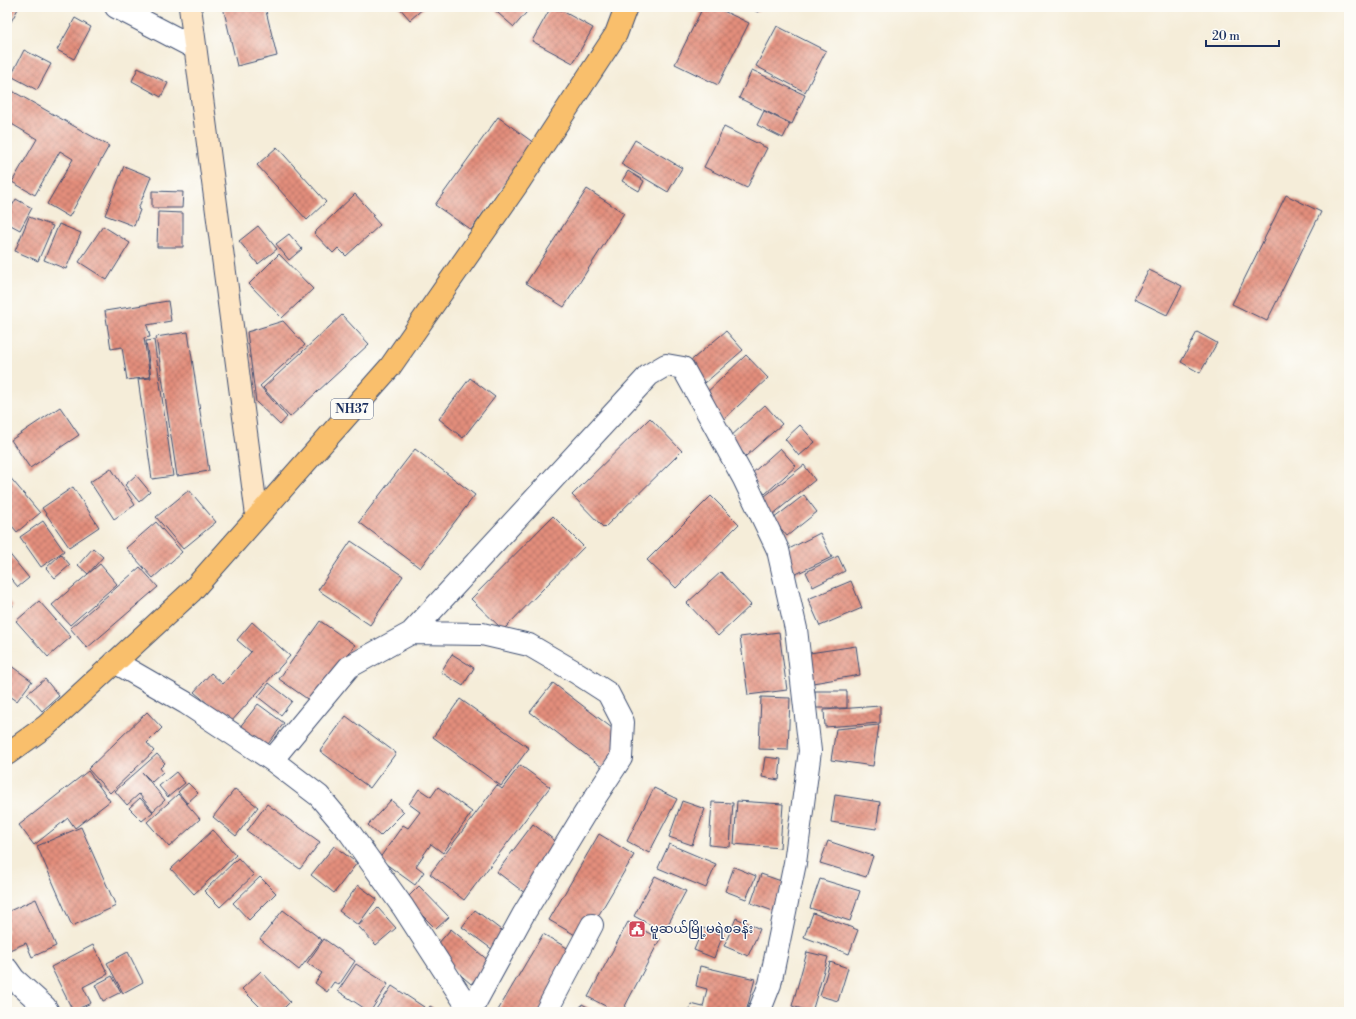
<svg xmlns="http://www.w3.org/2000/svg" width="1356" height="1019" font-family="'Libre Bodoni','Noto Sans Myanmar',serif">
<defs>
<pattern id="building-cross-hatch" width="8" height="8" patternUnits="userSpaceOnUse"><rect width="8" height="8" fill="#e38e7b"/><path d="M0 0l8 8M0 8l8-8" fill="none" stroke="#b77468"/></pattern>
</defs>
<rect width="100%" height="100%" fill="#fdfcf7"/>
<filter id="ink" filterUnits="userSpaceOnUse"><feTurbulence type="fractalNoise" baseFrequency=".025" numOctaves="2"/><feDisplacementMap in="SourceGraphic" scale="8" xChannelSelector="R" yChannelSelector="G"/><feConvolveMatrix kernelMatrix="1 2 1 2 8 2 1 2 1" color-interpolation-filters="sRGB"/></filter>
<filter id="wash" filterUnits="userSpaceOnUse"><feTurbulence type="fractalNoise" baseFrequency=".012" numOctaves="4" result="noise"/><feDisplacementMap in="SourceGraphic" scale="16" xChannelSelector="R" yChannelSelector="G"/><feGaussianBlur stdDeviation="0.9" result="paint"/><feColorMatrix in="noise" values="0 0 0 0 0 0 0 0 0 0 0 0 0 0 0 0 0 1.4 0 .05"/><feComposite in="paint" operator="in"/></filter>
<g filter="url(#wash)">
<rect width="100%" height="100%" fill="#f5edd9"/>
<g id="blocks">
<path fill="url(#building-cross-hatch)" d="M7,7H19L7,29Z
M223,7H265L277,56L237,66Z
M399,7H425L410,20Z
M491,7H531L514,27Z
M551,7H555L593,28L573,63L532,41Z
M703,7H715L749,23L718,85L675,64Z
M746,7H760L758,12Z
M75,18L91,27L74,59L57,50Z
M777,26L826,51L805,92L756,66Z
M24,50L51,64L37,90L11,76Z
M138,68L168,83L161,97L132,81Z
M752,70L805,95L792,124L739,98Z
M7,88L109,146L69,217L47,204L73,159L60,151L35,195L12,182L37,139L10,123L7,129Z
M764,111L790,124L783,138L757,125Z
M498,117L534,143L471,230L435,205Z
M724,127L767,148L747,188L704,167Z
M635,140L682,168L668,192L621,164Z
M277,147L326,202L307,220L257,165Z
M124,166L151,177L138,209L140,210L134,226L105,215Z
M628,171L644,181L639,191L622,181Z
M587,189L624,213L564,307L526,283Z
M152,191L183,192L182,208H152Z
M355,194L374,215L372,216L380,225L346,256L338,248L333,253L314,233Z
M1286,195L1321,212L1267,321L1232,304Z
M16,199L32,208L20,230L7,223V215Z
M158,212L183,213V247H157Z
M29,217L53,226L38,261L15,251Z
M59,224L81,233L66,269L44,260Z
M103,226L130,243L107,280L79,262Z
M258,226L277,249L258,264L239,241Z
M289,234L302,249L289,260L276,244Z
M279,254L313,289L282,318L249,284Z
M1149,270L1182,286L1167,315L1134,299Z
M168,301L171,321L147,325L150,337L144,338L150,377L127,380L122,347L111,349L105,311Z
M342,315L369,344L290,417L263,388Z
M283,321L305,345L260,386L287,417L280,425L256,402L247,332Z
M726,331L743,350L705,383L688,363Z
M188,332L209,471L177,476L156,337Z
M1197,332L1217,343L1200,373L1181,362Z
M154,340L173,476L152,479L138,379L151,378L146,341Z
M746,355L768,378L723,420L702,397Z
M470,378L495,397L463,438L439,419Z
M765,405L782,424L746,456L729,438Z
M60,407L79,435L30,468L11,440Z
M650,418L682,451L604,528L572,495Z
M800,425L815,442L799,456L785,439Z
M780,448L796,466L765,494L749,476Z
M415,449L475,495L420,568L359,522Z
M804,465L815,480L772,515L760,500Z
M111,468L135,505L114,519L90,482Z
M8,475L40,513L17,532L7,520V476Z
M136,475L150,492L139,502L125,485Z
M73,487L99,527L69,547L42,508Z
M189,490L216,522L183,549L156,517Z
M804,495L817,512L787,536L773,519Z
M711,496L739,524L676,588L647,560Z
M553,516L584,547L503,630L471,599Z
M43,521L64,551L41,567L20,537Z
M156,522L182,552L153,578L126,548Z
M820,533L832,557L796,574L785,551Z
M351,541L403,576L370,625L318,590Z
M93,548L103,557L88,574L100,564L117,584L70,625L52,605L88,574L78,565Z
M7,551L29,578L18,587L7,574Z
M61,554L70,565L55,578L46,568Z
M838,556L845,571L813,587L806,572Z
M140,567L158,587L87,648L70,628Z
M721,572L751,605L718,636L687,603Z
M851,581L862,608L820,626L808,599Z
M7,598L13,606L7,610Z
M39,601L71,637L48,657L16,621Z
M320,621L355,645L313,703L279,679Z
M252,622L290,656L230,723L194,692L211,673L223,684L251,652L237,640Z
M779,632L787,690L748,695L740,637Z
M856,646L860,675L807,684L803,654Z
M452,654L474,668L463,686L441,672Z
M7,663L32,681L17,701L7,694Z
M45,679L59,696L42,711L27,694Z
M269,683L292,701L281,715L258,697Z
M553,683L625,738L603,768L530,712Z
M815,691H847V708H815Z
M761,697L790,698L788,750L759,749Z
M460,699L529,748L501,786L433,737Z
M258,704L284,723L265,748L239,728Z
M880,706V723L825,727L824,710Z
M147,712L162,728L147,743L154,751L110,793L88,769Z
M346,716L396,753L370,788L320,751Z
M879,725L873,766L831,760L836,729Z
M157,754L165,763L160,768L163,772L152,782L142,772L165,800L153,811L139,794L127,805L115,791Z
M765,757L781,759L779,780L762,777Z
M520,765L550,787L464,900L430,874L497,785L502,789Z
M88,771L110,801L75,828L68,818L34,845L19,825Z
M176,772L185,783L168,797L159,786Z
M188,783L198,793L187,803L178,792Z
M438,787L472,812L443,853L431,844L416,866L424,872L415,885L379,859L403,825L408,828L420,812L409,804L419,789L431,797Z
M654,788L677,799L649,853L627,841Z
M235,789L258,807L236,836L213,817Z
M178,794L200,819L169,847L147,822Z
M835,795L880,802L876,829L831,822Z
M140,798L153,812L142,821L129,808Z
M391,800L404,812L380,836L368,825Z
M682,801L705,809L692,845L669,837Z
M737,801L783,804L780,848L734,844Z
M712,802L733,803L730,847L709,845Z
M267,804L320,842L300,869L247,831Z
M533,824L570,852L534,900L497,872Z
M81,827L116,906L72,926L37,846Z
M213,830L236,855L194,894L171,869Z
M599,834L634,855L584,940L549,920Z
M828,841L873,856L866,877L820,863Z
M669,844L716,864L706,888L658,868Z
M334,846L357,863L334,893L311,875Z
M238,858L254,875L220,907L204,891Z
M734,867L756,876L746,899L725,891Z
M761,874L784,882L773,911L751,903Z
M655,876L686,891L664,932L634,916Z
M260,877L276,893L249,920L233,903Z
M820,879L860,891L850,921L810,908Z
M358,885L377,899L358,925L339,911Z
M419,886L449,917L436,929L406,899Z
M36,899L56,946L32,957L26,943L7,951V912Z
M378,908L396,928L376,945L358,926Z
M283,910L322,940L299,970L260,939Z
M475,910L505,933L493,950L462,927Z
M813,913L858,930L849,954L804,937Z
M736,918L760,929L748,956L724,946Z
M628,922L660,939L622,1012H617L588,997Z
M703,928L723,935L714,958L694,950Z
M451,929L490,962L471,984L441,958L446,952L437,945Z
M543,934L576,953L542,1012H497Z
M324,939L355,961L339,985L334,982L327,992L315,983L322,973L307,963Z
M93,945L108,974L83,987L91,1003L73,1011L51,967Z
M128,952L143,982L123,993L107,963Z
M807,952L828,957L812,1012L792,1006Z
M830,962L848,968L838,1001L820,996Z
M356,964L388,984L370,1012L338,991Z
M700,966L755,979L746,1012H689L691,1004L703,1007L707,989L696,986Z
M261,971L290,1002L280,1012H265L242,989Z
M112,976L121,992L103,1001L95,985Z
M392,986L424,1007L421,1012H374Z
M582,1004L597,1012H578Z
M430,1006L439,1012H426Z"/>
</g>
</g>
<g filter="url(#ink)">
<use href="#blocks" fill-opacity="0" stroke="#3c4c70" stroke-width="1"/>
<g fill="none" stroke-linecap="round" stroke-linejoin="round">
<g stroke="#3c4c70" stroke-width="24">
<path id="street" d="M116,7L195,48
M411,633L482,634L529,645L577,673L608,693L623,722L621,758L585,813L523,915L470,1012
M115,662L186,703L272,760L319,796L350,833L403,907L471,1012
M272,760L349,667L411,633L649,375L666,365L683,368L744,479L778,550L796,629L810,751L795,863L770,984L759,1012
M7,969L14,979L45,1007L48,1012
M546,1012L592,925"/>
</g>
<g stroke="#3c4c70" stroke-width="24">
<path id="secondary" d="M190,7L257,516"/>
</g>
<g stroke="#3c4c70" stroke-width="24">
<path id="highway" d="M7,754L46,726L191,592L390,367L519,182L616,34L626,7"/>
</g>
<use href="#street" stroke="#fff" stroke-width="22"/>
<use href="#secondary" stroke="#fde5c4" stroke-width="22"/>
<use href="#highway" stroke="#f9bf6c" stroke-width="22"/>
</g>
</g>
<defs>
<g id="civic-square" transform="scale(0.9)"><rect x="-9" y="-9" width="18" height="18" rx="4" fill="#d1495b" stroke="#fdfcf7"/><path d="M-.6-6.5H3V-4.5H.6V-3L4-1V1h2V6H-6V1h2V-1L-.6-3ZM-1.2 2.5V6h2.4V2.5Z" fill="#fff"/></g>
</defs>
<g fill-rule="evenodd">
<use href="#civic-square" x="637" y="929"/>
</g>
<g text-anchor="middle" dominant-baseline="central" stroke-width="3" stroke-linejoin="round" paint-order="stroke">
<rect fill="#fdfcf7" stroke="#5f6c8c" stroke-width="1" x="331" y="399" width="42" height="20" rx="3"/>
<g font-size="12" font-weight="bold" fill="#1b2f5e">
<text x="352" y="409">NH37</text>
</g>
<g font-size="13" fill="#1b2f5e" stroke="#fdfcf7" text-anchor="start">
<text x="650" y="929">မူဆယ်မြို့မရဲစခန်း</text>
</g>
</g>
<rect width="1356" height="1019" fill="none" stroke="#fdfcf7" stroke-width="24"/>
<path d="M1206 40v6h73v-6" fill="none" stroke="#1b2f5e" stroke-width="2"/>
<text x="1212" y="40" font-size="12" fill="#1b2f5e" stroke="#fdfcf7" stroke-width="3" paint-order="stroke">20 m</text>
</svg>
